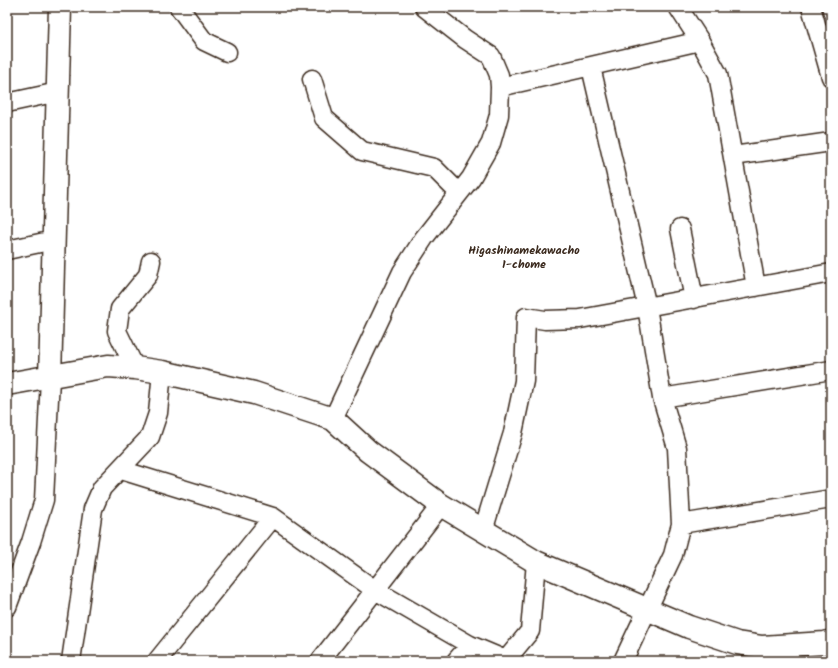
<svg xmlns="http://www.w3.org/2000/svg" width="838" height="668" font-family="Kalam,sans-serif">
<rect width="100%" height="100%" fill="#fff"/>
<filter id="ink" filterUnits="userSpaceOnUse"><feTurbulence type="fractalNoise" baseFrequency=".025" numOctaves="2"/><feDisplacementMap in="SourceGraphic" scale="8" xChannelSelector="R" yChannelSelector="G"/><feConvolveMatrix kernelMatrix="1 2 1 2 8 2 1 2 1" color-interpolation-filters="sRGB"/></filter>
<g filter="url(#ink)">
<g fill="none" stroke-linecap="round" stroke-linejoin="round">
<g stroke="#3b2a1e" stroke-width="21">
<path id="street" d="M179,7L204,41L227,52
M678,7L700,41L718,74L756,287
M811,7L831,77
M591,67L647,307L662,398L677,448L681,524L673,555L623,661
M312,79L324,118L362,151L434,168L459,193
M500,87L700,41
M7,103L58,92
M733,156L831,142
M680,229L694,299
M7,250L54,240
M135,368L117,331L120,309L148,275L151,261
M662,398L831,370
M333,419L402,272L424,238L471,178L491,143L499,115L500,87L499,75L491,56L465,39L424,7
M121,470L273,517L375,590L470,645L508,661
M681,524L831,499
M483,531L513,433L524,381L526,317L545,320L580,319L831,273
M7,607L31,542L44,500L50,378
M762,647L765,661
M506,660L530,631L536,562
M71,661L93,509L102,488L150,437L158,413L162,372
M157,661L273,517
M320,661L441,505
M456,661L470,645"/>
</g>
<g stroke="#3b2a1e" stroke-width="25">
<path id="secondary" d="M50,378L60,7
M7,384L108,366L135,368L162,372L254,393L333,419L368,451L441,505L536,562L689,627L737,643L762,647L825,643L831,641"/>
</g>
<use href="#street" stroke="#fff" stroke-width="18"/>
<use href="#secondary" stroke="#fff" stroke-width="22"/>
</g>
</g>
<g text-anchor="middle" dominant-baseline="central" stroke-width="3.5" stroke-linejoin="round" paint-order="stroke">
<g font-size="12" font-weight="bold" fill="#3b2a1e" stroke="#fff">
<text x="524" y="250">Higashinamekawacho<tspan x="524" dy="14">1-chome</tspan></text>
</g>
</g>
<rect width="838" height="668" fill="none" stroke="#fff" stroke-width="24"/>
<rect x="12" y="12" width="814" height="644" fill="none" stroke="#3b2a1e" stroke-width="1.5" filter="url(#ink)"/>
</svg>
